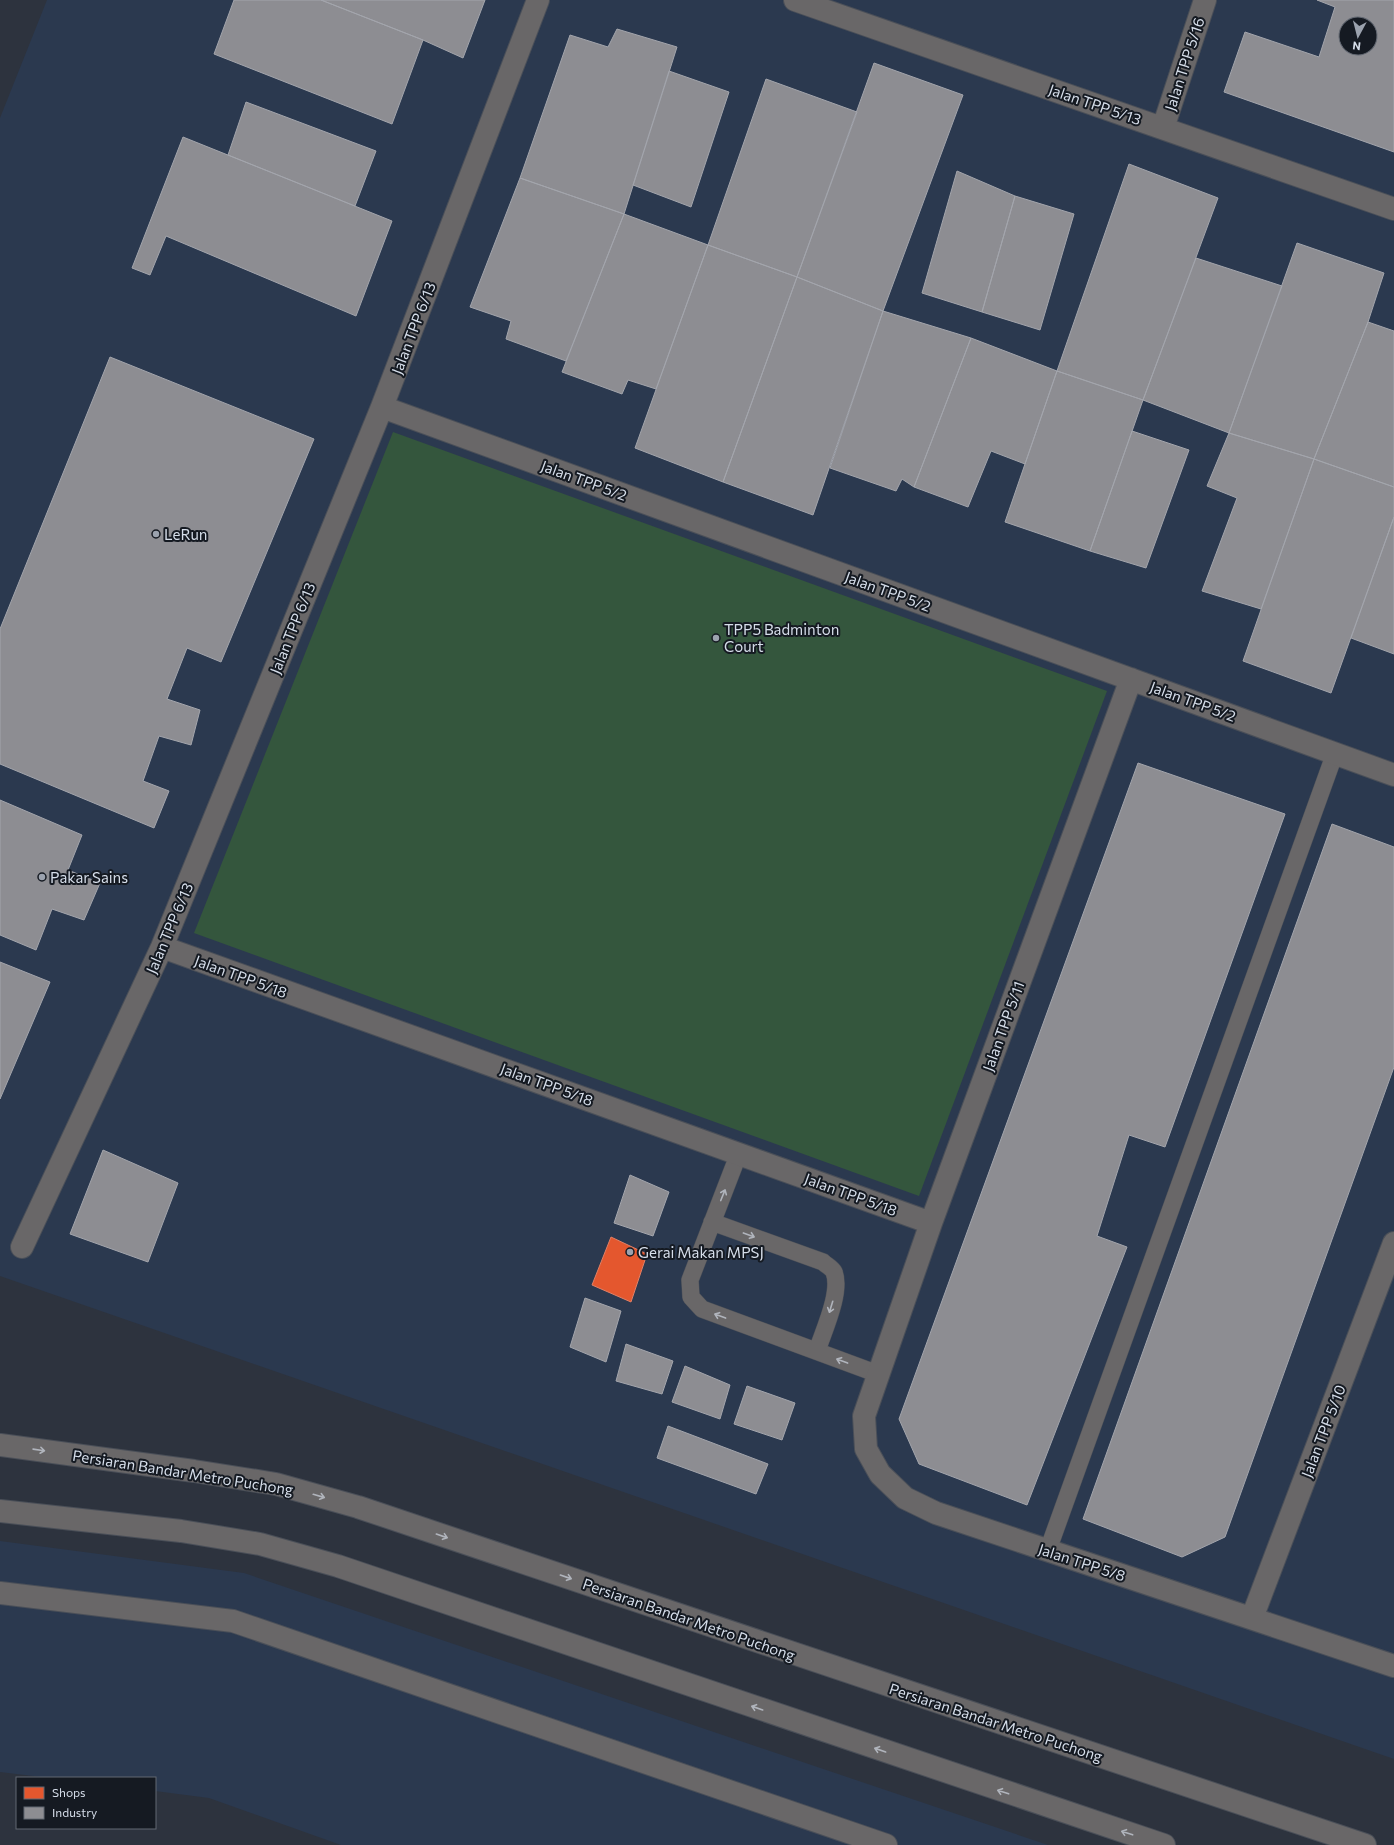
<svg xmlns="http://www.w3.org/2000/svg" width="1394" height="1845" font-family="Commissioner,sans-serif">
<rect width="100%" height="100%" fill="#2d333e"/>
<path fill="#2b394f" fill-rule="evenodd" d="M47,0H1394V1759L0,1276V118ZM1346,24H1370V48H1346Z
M0,1541L244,1573L1048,1845H341L209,1798L155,1791V1778H50L0,1772Z"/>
<path fill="#34563d" d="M393,432L1107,691L919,1196L194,933Z"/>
<path fill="#e4572e" stroke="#e08066" d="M611,1237L647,1254L631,1302L592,1285Z"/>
<path fill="#8d8d92" stroke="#a3a5ac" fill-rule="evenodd" d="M234,0H321L423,40L392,124L214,54Z
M321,0H485L463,58L423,40Z
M1317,0H1394V152L1224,92L1245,32L1319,57L1335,7ZM1346,24H1370V48H1346Z
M617,29L677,47L624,214L520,178L570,35L608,47Z
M874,63L963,95L883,311L797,277Z
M669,71L729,92L691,207L633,185Z
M766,79L857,112L797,277L708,245Z
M246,102L376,151L355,206L228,155Z
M183,137L392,221L356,316L166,236L150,275L132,268Z
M1129,164L1218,198L1143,400L1057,371Z
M957,171L1015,196L982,312L922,293Z
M520,178L624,214L566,361L506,339L511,321L470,307Z
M1015,196L1074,214L1040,330L982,312Z
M624,214L708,245L656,389L628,380L622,394L562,372Z
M1297,243L1384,273L1368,322L1314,459L1229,433Z
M708,245L797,277L723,482L635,448Z
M1196,258L1282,286L1229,433L1143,400Z
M797,277L883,311L813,515L723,482Z
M883,311L971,338L914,487L902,479L896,491L830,468Z
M1368,322L1394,331V487L1314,459Z
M971,338L1057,371L1025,464L991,451L968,507L914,487Z
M110,357L314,439L221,662L187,648L167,699L200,710L191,745L159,736L143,781L169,791L154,828L0,764V629Z
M1057,371L1143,400L1090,551L1005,522Z
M1132,431L1189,450L1146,568L1090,551Z
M1229,433L1314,459L1261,609L1202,591L1237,498L1207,486Z
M1314,459L1394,487V517L1331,693L1243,661Z
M1394,517V654L1351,638Z
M1138,763L1285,814L1165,1147L1129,1135L1097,1236L1127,1247L1027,1505L919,1464L899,1419Z
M0,800L82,835L68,870L100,883L84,920L52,909L36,950L0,935Z
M1332,824L1394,847V1067L1225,1537L1182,1557L1083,1519Z
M0,962L50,982L0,1099Z
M103,1150L178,1183L148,1262L70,1234Z
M630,1175L669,1192L653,1236L614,1223Z
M585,1298L621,1311L606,1362L570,1347Z
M626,1344L673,1361L662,1394L616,1381Z
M685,1366L730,1385L720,1419L672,1402Z
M747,1386L795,1403L782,1440L734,1424Z
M668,1426L768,1464L756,1494L657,1458Z"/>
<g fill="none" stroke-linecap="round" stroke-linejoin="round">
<g stroke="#4a4f58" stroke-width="18">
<path id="lane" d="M739,1153L690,1280L691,1297L702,1309L878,1374
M712,1222L823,1262C826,1265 832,1268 834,1272C842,1292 823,1332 817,1351
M1048,1550L1335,753"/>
</g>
<g stroke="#4a4f58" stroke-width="24">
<path id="street" d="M795,0L1394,209
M1163,128L1205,0
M382,407L1394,775
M1131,679L931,1223L864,1416L866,1449L880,1474L905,1498L936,1513L1394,1666
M162,947L931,1223
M22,1247L162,947L382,407L538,0
M0,1445L194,1471L276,1484L358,1507L1365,1845
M0,1511L181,1531L260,1544L338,1566L1164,1845
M0,1593L233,1621L886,1845
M1252,1618L1394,1243"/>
</g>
<use href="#lane" stroke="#696768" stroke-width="17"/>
<use href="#street" stroke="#696768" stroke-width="22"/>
</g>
<defs><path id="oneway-shaft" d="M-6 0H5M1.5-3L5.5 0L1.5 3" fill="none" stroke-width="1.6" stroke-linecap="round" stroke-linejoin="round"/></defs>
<g stroke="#b0b4bc">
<use href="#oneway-shaft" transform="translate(723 1195) rotate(-68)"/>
<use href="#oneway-shaft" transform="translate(749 1235) rotate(20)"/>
<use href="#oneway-shaft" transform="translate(831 1307) rotate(107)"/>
<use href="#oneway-shaft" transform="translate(720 1316) rotate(-160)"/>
<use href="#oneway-shaft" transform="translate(842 1361) rotate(-160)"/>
<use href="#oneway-shaft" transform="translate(39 1450) rotate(8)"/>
<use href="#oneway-shaft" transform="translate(319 1496) rotate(16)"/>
<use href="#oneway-shaft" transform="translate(442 1536) rotate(19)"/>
<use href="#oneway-shaft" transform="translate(566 1577) rotate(19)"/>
<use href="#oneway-shaft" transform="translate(757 1708) rotate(-161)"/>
<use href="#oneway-shaft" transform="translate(880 1750) rotate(-161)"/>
<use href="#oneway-shaft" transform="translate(1003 1792) rotate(-162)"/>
<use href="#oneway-shaft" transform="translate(1127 1833) rotate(-162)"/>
</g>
<g fill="#9ba2ae" stroke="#151a22" stroke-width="1.5">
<circle cx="156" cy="534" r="4"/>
<circle cx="716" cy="638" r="4"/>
<circle cx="42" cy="877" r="4"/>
<circle cx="630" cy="1252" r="4"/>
</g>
<g text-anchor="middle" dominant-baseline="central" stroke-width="4" stroke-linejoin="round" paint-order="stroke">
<g font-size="15" fill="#d6deea" stroke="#151a22">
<text transform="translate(1184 64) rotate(-72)">Jalan TPP 5/16</text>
<text transform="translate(1095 104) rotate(19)">Jalan TPP 5/13</text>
<text transform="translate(413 328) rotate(-69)">Jalan TPP 6/13</text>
<text transform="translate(584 480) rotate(20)">Jalan TPP 5/2</text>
<text transform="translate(888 591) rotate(20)">Jalan TPP 5/2</text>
<text transform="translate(292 628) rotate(-68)">Jalan TPP 6/13</text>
<text transform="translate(1193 701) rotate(20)">Jalan TPP 5/2</text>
<text transform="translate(169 928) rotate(-67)">Jalan TPP 6/13</text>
<text transform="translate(241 976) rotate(20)">Jalan TPP 5/18</text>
<text transform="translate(1003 1026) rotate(-70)">Jalan TPP 5/11</text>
<text transform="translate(547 1084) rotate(20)">Jalan TPP 5/18</text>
<text transform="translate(851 1194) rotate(20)">Jalan TPP 5/18</text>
<text transform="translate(1323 1431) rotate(-69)">Jalan TPP 5/10</text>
<text transform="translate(183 1472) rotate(9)">Persiaran Bandar Metro Puchong</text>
<text transform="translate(1082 1562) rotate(18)">Jalan TPP 5/8</text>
<text transform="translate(689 1619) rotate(19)">Persiaran Bandar Metro Puchong</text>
<text transform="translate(996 1722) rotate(18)">Persiaran Bandar Metro Puchong</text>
</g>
<g font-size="15" fill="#d6deea" stroke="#151a22" text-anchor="start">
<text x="164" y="534">LeRun</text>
<text x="724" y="629">TPP5 Badminton<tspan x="724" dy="17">Court</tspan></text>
<text x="50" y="877">Pakar Sains</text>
<text x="638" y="1252">Gerai Makan MPSJ</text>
</g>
</g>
<rect x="16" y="1777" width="140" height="52" fill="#151a22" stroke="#626872"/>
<rect x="24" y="1787" width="20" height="12" fill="#e4572e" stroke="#626872"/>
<text x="52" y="1797" font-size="12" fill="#d6deea">Shops</text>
<rect x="24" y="1807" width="20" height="12" fill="#8d8d92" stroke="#626872"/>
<text x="52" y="1817" font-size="12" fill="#d6deea">Industry</text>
<g transform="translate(1358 36) rotate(187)"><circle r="19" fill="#151a22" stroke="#626872"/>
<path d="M0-3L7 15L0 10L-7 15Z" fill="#9ba2ae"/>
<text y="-6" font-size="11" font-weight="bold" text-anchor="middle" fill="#d6deea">N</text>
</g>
</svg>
